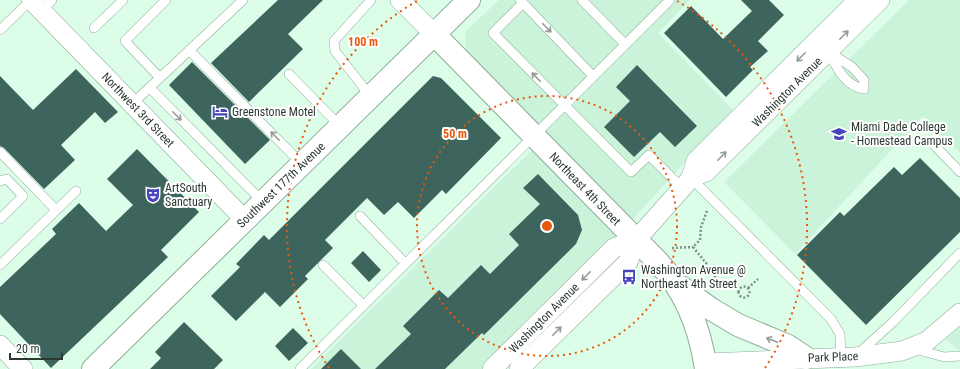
<svg xmlns="http://www.w3.org/2000/svg" width="960" height="369" font-family="'Roboto Condensed',sans-serif">
<rect width="100%" height="100%" fill="#dcfee9"/>
<path fill="#caf3da" d="M499,0H690L658,33L733,110L633,219L482,369H311L547,135L466,53L465,32Z
M909,0H960V153L923,116L795,254L724,182Z
M960,325V352L946,339Z"/>
<path fill="#3e645e" d="M278,0H323L288,34L303,49L249,102L211,63Z
M741,0H769L784,15L758,41L768,51L750,67L753,70L726,97L664,33L691,6L723,39L752,11Z
M192,62L270,140L245,164L169,85Z
M637,65L697,126L675,147L660,132L634,157L604,127L630,101L616,87Z
M76,69L118,112L105,123L95,112L61,145L75,160L44,189L4,148L0,146V76L33,110Z
M433,76L441,78L501,138L446,194L442,190L414,218L398,202L384,215L367,198L325,240L333,248L305,276L308,279L280,307L265,292L236,321L211,296L240,267L236,264L264,235L269,240Z
M137,149L199,212L161,250L168,257L51,368L0,314V287L56,234L52,229L79,203L106,231L133,205L107,179Z
M920,158L960,198V232L866,325L797,255L840,212L844,216L894,167L902,175Z
M538,174L578,215L582,230L576,244L484,335L482,333L445,369H375L411,334L403,326L439,290L448,298L481,265L490,274L519,245L509,234L540,204L523,188Z
M363,251L381,270L369,282L351,263Z
M184,322L223,360L214,369H150L161,358L155,352Z
M293,328L308,343L289,361L275,346Z
M341,349L361,369H321Z"/>
<g fill="none" stroke-linecap="round" stroke-linejoin="round">
<g stroke="#8dad99" stroke-width="10">
<path id="lane" d="M520,0L593,76
M582,0L625,44
M523,3L493,33L631,172L649,155L682,188
M41,11L52,0
M94,28L123,0
M0,30L31,0
M189,50L302,164
M826,50L852,67L864,80V89C844,85 837,68 828,51
M289,74L340,126
M160,78L125,41L166,0
M150,88L263,202
M371,97L335,51L334,41L371,0
M132,104L243,0
M935,146L960,172
M0,152L56,210
M691,178L831,319L840,334L841,357
M0,181L7,179L23,196L0,219
M360,216L405,263
M0,265L76,191
M323,265L363,305
M915,349L944,357L960,356
M859,353L893,322L960,253
M300,369L670,0"/>
</g>
<g stroke="#8dad99" stroke-width="20">
<path id="street" d="M31,0L245,220
M400,0L434,34
M691,178L706,172L880,0
M0,345L23,369
M705,363L855,357L902,351L927,341L960,313
M492,369L614,248L636,240
M519,369L628,262L636,240L691,178L696,161L858,0"/>
</g>
<g stroke="#8dad99" stroke-width="24">
<path id="secondary" d="M434,34L657,261C686,291 700,328 706,369
M681,287L711,309L738,325L788,346L806,358
M93,369L469,0"/>
</g>
<path stroke="#7b9284" stroke-width="2.5" stroke-dasharray="2 2" stroke-linecap="butt" d="M707,211L701,227L700,240L693,247L714,273L719,290
M672,248L693,247
M738.5 292a5.5 5.5 0 1 1 11 0a5.5 5.5 0 1 1-11 0Z
M748,288L758,279"/>
<use href="#lane" stroke="#fff" stroke-width="9"/>
<use href="#street" stroke="#fff" stroke-width="19"/>
<use href="#secondary" stroke="#fff" stroke-width="22"/>
</g>
<defs><path id="oneway-shaft" d="M-6 0H5M1.5-3L5.5 0L1.5 3" fill="none" stroke-width="1.6" stroke-linecap="round" stroke-linejoin="round"/></defs>
<g stroke="#959c98">
<use href="#oneway-shaft" transform="translate(547 28) rotate(46)"/>
<use href="#oneway-shaft" transform="translate(844 35) rotate(-45)"/>
<use href="#oneway-shaft" transform="translate(801 57) rotate(135)"/>
<use href="#oneway-shaft" transform="translate(536 77) rotate(-134)"/>
<use href="#oneway-shaft" transform="translate(177 116) rotate(45)"/>
<use href="#oneway-shaft" transform="translate(275 136) rotate(-135)"/>
<use href="#oneway-shaft" transform="translate(722 156) rotate(-45)"/>
<use href="#oneway-shaft" transform="translate(586 276) rotate(135)"/>
<use href="#oneway-shaft" transform="translate(557 331) rotate(-45)"/>
<use href="#oneway-shaft" transform="translate(772 340) rotate(-159)"/>
</g>
<g fill="none" stroke="#e8590c" stroke-width="2" stroke-dasharray="2 4">
<circle cx="547" cy="226" r="130"/>
<path d="M329 368A260 260 0 0 1 417 1M677 1A260 260 0 0 1 765 368"/>
</g>
<defs>
<g id="hotel-bare" transform="scale(1.2)"><path d="M-6-4.5h1.5V1H6V5H4.5V3h-9V5H-6ZM-4 0a1.8 1.8 0 1 1 3.6 0ZM.5 0V-2.5h3Q6-2.5 6 0Z" fill="#4745bb" stroke="#fff" stroke-width="2.5" paint-order="stroke"/></g>
<g id="university-bare" transform="scale(1.2)"><path d="M0-5L7-2L0 1L-7-2ZM-4 1L0 2.5L4 1V4Q0 6-4 4Z" fill="#4745bb" stroke="#fff" stroke-width="2.5" paint-order="stroke"/></g>
<g id="theatre-bare" transform="scale(1.2)"><path d="M-5-5.5Q0-4 5-5.5V0Q5 5 0 6Q-5 5-5 0ZM-3.3-2.5H-1v1.5H-3.3ZM1-2.5H3.3v1.5H1ZM-2.8 1Q0 5.5 2.8 1Z" fill="#4745bb" stroke="#fff" stroke-width="2.5" paint-order="stroke"/></g>
<g id="bus-bare" transform="scale(1.2)"><path d="M-5-6H5V4H4V6H2V4H-2V6H-4V4H-5ZM-3.5-4V0h7V-4ZM-3.5 1.2v1.5H-2V1.2ZM2 1.2v1.5H3.5V1.2Z" fill="#4745bb" stroke="#fff" stroke-width="2.5" paint-order="stroke"/></g>
</defs>
<g fill-rule="evenodd">
<use href="#hotel-bare" x="220" y="112"/>
<use href="#university-bare" x="839" y="134"/>
<use href="#theatre-bare" x="153" y="195"/>
<use href="#bus-bare" x="629" y="277"/>
</g>
<g text-anchor="middle" dominant-baseline="central" stroke-width="4" stroke-linejoin="round" paint-order="stroke">
<g font-size="12" fill="#2b3931" stroke="#fff">
<text transform="translate(787 92) rotate(-45)">Washington Avenue</text>
<text transform="translate(138 110) rotate(46)">Northwest 3rd Street</text>
<text transform="translate(281 185) rotate(-44)">Southwest 177th Avenue</text>
<text transform="translate(585 189) rotate(46)">Northeast 4th Street</text>
<text transform="translate(544 318) rotate(-45)">Washington Avenue</text>
<text transform="translate(833 357) rotate(-2)">Park Place</text>
</g>
<g font-size="12" fill="#2b3931" stroke="#fff" text-anchor="start">
<text x="232" y="112">Greenstone Motel</text>
<text x="851" y="127">Miami Dade College<tspan x="851" dy="14">- Homestead Campus</tspan></text>
<text x="165" y="188">ArtSouth<tspan x="165" dy="14">Sanctuary</tspan></text>
<text x="641" y="270">Washington Avenue @<tspan x="641" dy="14">Northeast 4th Street</tspan></text>
</g>
</g>
<circle cx="547" cy="226" r="6" fill="#e8590c" stroke="#fff" stroke-width="2"/>
<g font-size="12" text-anchor="middle" font-weight="bold" fill="#e8590c" stroke="#fff" stroke-width="4" stroke-linejoin="round" paint-order="stroke">
<text x="363" y="46">100 m</text>
<text x="455" y="138">50 m</text>
</g>
<path d="M10 353v6h52v-6" fill="none" stroke="#2b3931" stroke-width="2"/>
<text x="16" y="353" font-size="12" fill="#2b3931" stroke="#ffffff" stroke-width="3" paint-order="stroke">20 m</text>
</svg>
